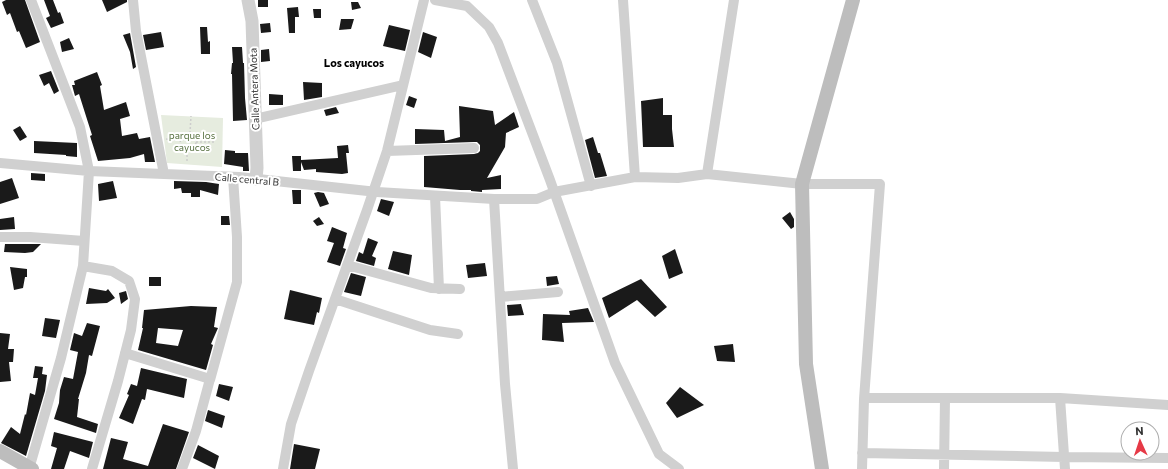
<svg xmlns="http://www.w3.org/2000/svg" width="1168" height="469" font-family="Commissioner,sans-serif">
<rect width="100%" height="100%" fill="#fff"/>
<path fill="#e6ecdf" d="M161,115L223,118L222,167L167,163Z"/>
<path fill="#1a1a1a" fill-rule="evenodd" d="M6,0H25L40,42L26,48L19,31L17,32L10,13L7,15L2,2Z
M44,0H53L58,13L60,12L64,23L51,28L46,18L50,16Z
M102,0H127V2L107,12Z
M258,0H268V7H258Z
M351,2H358L361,8L352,10Z
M298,7L299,17H295V33H289L287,8Z
M313,9H321V18H314Z
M341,19H354L351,29L339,30Z
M270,23L271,32L261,33L260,24Z
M389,25L410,30L405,51L383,46Z
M200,27H207L208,42L210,41V54H201Z
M161,32L164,47L146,50L143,35Z
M423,32L437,37L431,58L418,52Z
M130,33L136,67L133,69L130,52L123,35Z
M69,38L74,49L62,52L60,42Z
M232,47H242L243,63H244L245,98L247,120L233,121L232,74H231L232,63H233Z
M269,49L270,61L261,62V50Z
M51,71L59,91L54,94L49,83L44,86L39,75Z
M97,72L102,85L100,86L104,110L126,102L130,116L120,119L122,136L137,133L139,139L150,137L155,162H145L144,154L130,158L98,161L90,136L92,135L79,94L75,96L72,85H75L74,81Z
M303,82L322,83V97L304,100Z
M269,94L283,95V105H269Z
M409,96L417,99L414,108L406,105Z
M663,98V115H672V129L674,147H643L641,101Z
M459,106L493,111L495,125L514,112L519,127L506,133L505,147L487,178L501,175V189L482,190V192L471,191V190H460L424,187V156L474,154L478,153L480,151V145L477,142H474L415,144V129L444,130L445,141L460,137Z
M336,107L339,113L326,116L324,110Z
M20,126L27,137L20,141L13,130Z
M593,137L598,153H600L607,176L595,178L585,140Z
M34,141L77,143V157L66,156V155L34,153Z
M348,145L349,153H346L348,173L342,174L316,172V169L304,170L301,162V171H293L292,156H301V160L338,158L337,146Z
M225,150L235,151V153H248L249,171H243V167L224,164Z
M31,173L45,174V181L31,180Z
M12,178L19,198L0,204V182Z
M113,181L117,198L99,201L98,184Z
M174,181L206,182L219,184L218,195L200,190V197H191V193H182L181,188L174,189Z
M292,190H301V204H293Z
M318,192L324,193L329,204L320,207L314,193Z
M381,199L394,202L389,216L377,211Z
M790,212L794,219V227L791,229L782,218Z
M221,216H229L230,225H221Z
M14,217L15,229L0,230V219Z
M319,217L324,224L317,226L313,221Z
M332,227L347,233L343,248L346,249L340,266L327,262L334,243L327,241Z
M368,238L378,242L372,256L376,258L374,266L356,261L359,252L363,254Z
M5,244H41L33,252L25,253L4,252Z
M675,249L683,273L669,279L662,256Z
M393,251L412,255L409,275L388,269Z
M485,263L487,276L468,278L466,265Z
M10,267L27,269V277H25L23,288L14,290Z
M351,273L366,277L361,296L344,292Z
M557,276L559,284L547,286L546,277Z
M149,277H161V286H149Z
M641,279L667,307L655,317L637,300L609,318L602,298Z
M89,288L106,291L108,289L115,298L107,303L86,304Z
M290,290L322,298L319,313L317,312L314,325L284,319Z
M126,291L128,299L121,304L119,293Z
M521,304L524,315L508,316L507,305Z
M191,306L217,307L214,327L218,328L211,344L213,345L206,370L138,350L143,328H142L144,310ZM158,328L183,330L178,346L156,343Z
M588,308L594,322L562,323L564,342L542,340L543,314L570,315L569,311Z
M45,318L60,320L56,338L42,336Z
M87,323L100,326L92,356L89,355L86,373L78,399H79L77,417L98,424L96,433L54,419L59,403L60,390L64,377L73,379L78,352L70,350L74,333L82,336Z
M0,333L10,334L8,349H14L13,362H9L11,381L0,382Z
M733,344L735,362L717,361L714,346Z
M35,366L43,367L42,374L47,375L45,391L26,456L1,443L11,427L20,434L25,414L26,415L30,393L35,395L38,378H33Z
M141,368L187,379L184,398L147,389L145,400L142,399L133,424L119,418L129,395L127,394L131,384L137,386Z
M219,384L233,387L229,401L216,396Z
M680,387L704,405L677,418L666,403Z
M208,410L225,416L222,428L205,421Z
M163,424L189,432L176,469H103L111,438L128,442L123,459L148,466Z
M54,432L93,442L89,458L70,451L64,469H51L57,448L51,446Z
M294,444L320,449L315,469H290Z
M198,445L219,456L215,469L193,458Z"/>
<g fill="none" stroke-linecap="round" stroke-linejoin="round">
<path stroke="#cdcdcd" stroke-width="1.5" stroke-dasharray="2 2" stroke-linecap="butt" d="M190,133L196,138V143L193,148L186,150L181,145L180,140L184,134Z
M190,133L191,116
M166,139L180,140
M196,142H216
M187,161V149"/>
<path stroke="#d0d0d0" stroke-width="10" d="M133,0L136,31L164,174
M435,0L467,6L489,27L498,43L550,180L615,363L659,454L679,469
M532,0L557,63L591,186
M623,0L635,177
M255,119L403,85
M387,151L474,148
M0,163L89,171L239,177L377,192L494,199H537L554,192L635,177L678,178L707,174L802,184H880L864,399L862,469
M707,174L734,0
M435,196L439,289
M494,199L505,384L513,469
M0,237H30L84,241
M347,265L431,288L460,289
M83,266L112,271L129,281L135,299L131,330L118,381L92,469
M500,297L558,292
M335,299L430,330L458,334
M125,353L210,379L196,431L182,469
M210,380L237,282V237L233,177
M864,398H1060L1065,469
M1060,398L1168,405
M862,453L1064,457L1168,458
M29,469L61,358L83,266L89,171L80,127L31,0
M283,469L291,424L309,371L367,210L387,151L424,0
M944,469L945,398"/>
<path stroke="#d0d0d0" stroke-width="13" d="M248,0L252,21L257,168L256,179"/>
<path stroke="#bdbdbd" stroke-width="14" d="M0,451L32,469
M822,469L806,364L802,184L853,0"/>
</g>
<g text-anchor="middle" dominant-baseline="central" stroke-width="4" stroke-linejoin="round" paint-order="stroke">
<g font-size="10" fill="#333" stroke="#fff">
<text transform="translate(254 89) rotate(-92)">Calle Antera Mota</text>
<text transform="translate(247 179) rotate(5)">Calle central B</text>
</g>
<g font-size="10" fill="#56703f" stroke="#fff">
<text x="192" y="135">parque los<tspan x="192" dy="12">cayucos</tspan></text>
</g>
<g font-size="11" font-weight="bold" fill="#000" stroke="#fff">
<text x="354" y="62">Los cayucos</text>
</g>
</g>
<g transform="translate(1140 441) rotate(357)"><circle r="19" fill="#ffffff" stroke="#adadad"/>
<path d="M0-3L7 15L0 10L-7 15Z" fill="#e63946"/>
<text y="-6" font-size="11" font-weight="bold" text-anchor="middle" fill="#333333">N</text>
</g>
</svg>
